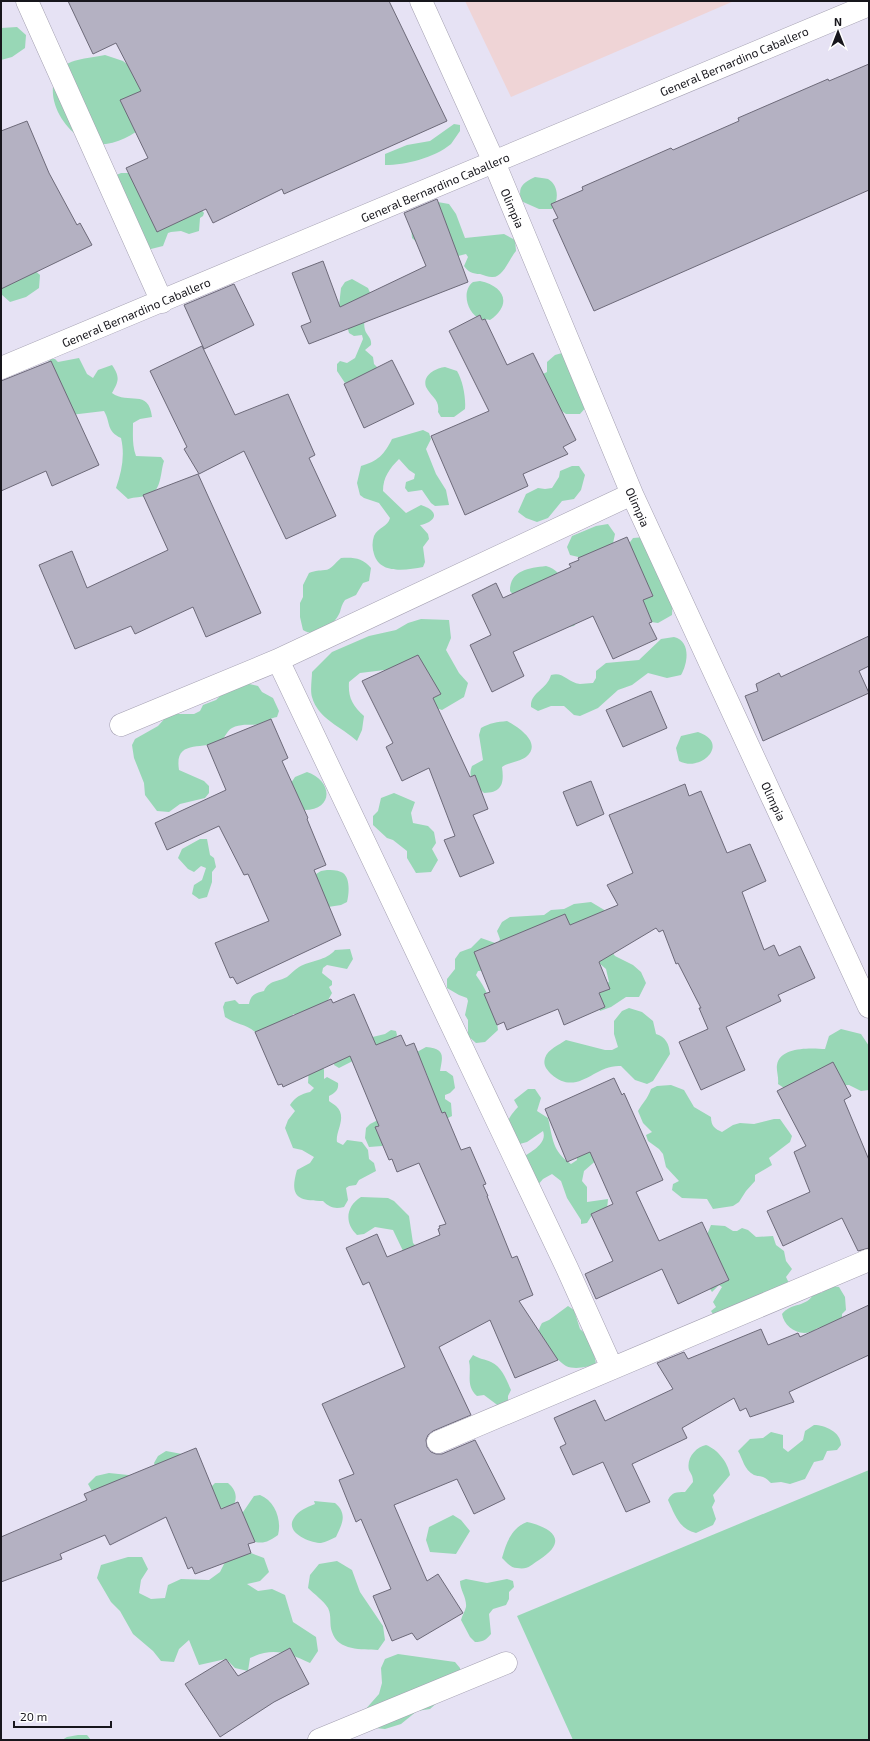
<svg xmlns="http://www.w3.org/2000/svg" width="870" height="1741" font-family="'Exo 2',sans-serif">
<rect width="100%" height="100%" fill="#e6e2f4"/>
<path fill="#efd4d6" d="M465,1H734L511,97Z"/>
<path fill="#98d7b6" d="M17,27L26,35L25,48L12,57L1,60V28Z
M105,55L123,61L138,73L147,124C131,136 114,147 92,144C88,143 84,140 81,138C61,126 42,92 60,70C69,58 92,58 105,55Z
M454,124L460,125V131C457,135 454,140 451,144C434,158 406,165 385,165V154L407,145L430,141Z
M121,173H128L200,208L204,213L203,216L200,218L199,231L189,234L181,231L171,232L168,233L163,246L147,250L112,177Z
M535,177C539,178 545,178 548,179C559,185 559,201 552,209H539L521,201C518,187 522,183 535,177Z
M432,201L449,204L456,214L465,238L504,234L515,240L516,251C509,259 503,278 492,277C488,277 484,275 480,274C473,274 468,272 464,266L468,257L466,254L438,261L412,238L411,226Z
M31,267L40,275L39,288L26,297L10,302L1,294V274Z
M352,279L368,288L371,295C368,306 362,319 365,330C367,336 372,338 371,345L365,350L373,357L374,364L379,369L345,383L337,371V364L340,361L347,363L355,358L363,339L362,335L354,336L349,333L344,314L339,306L341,288L345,282Z
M480,281C504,286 513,304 490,320C487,319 483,320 481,319C467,314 461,291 473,282Z
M569,351C581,361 605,375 596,394C593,401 585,408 580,414H566L556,407L535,378L547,372V362L555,355Z
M79,358L87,374L93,378L98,370L112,365C120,377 119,381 112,393C128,405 149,388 152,417L140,419L133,423C133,435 132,445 136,456L161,457L164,461C160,473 162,492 147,496C141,497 135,497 128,499L116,488C122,471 125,455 121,438C106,431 111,423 104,411L45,418L37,373L51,359H55L58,362Z
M445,367L457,371C463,381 466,398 465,409L454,417H441L438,412C440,399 431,397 426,387C422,375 436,368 445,367Z
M423,430L429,433L431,439L426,449L436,474L446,490L449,505L435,506L431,503L422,490L408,492L405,488L406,482L414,479L415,474L409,470L399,459C390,468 383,477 383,491L406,513L421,505C424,506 429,508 431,510C440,518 427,524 420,525L428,534L429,539L423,547L425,562L423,567C407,570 380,575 374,554C372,548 372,542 374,536C378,527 388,527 390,518L379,503L364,498L360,495L357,483L361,466C378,461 384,455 392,439Z
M572,466H579L585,475L581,490L574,499L562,501L548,518L537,522L526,518L518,512L526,494L538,488L545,489L552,488L559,477L560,471Z
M608,524L615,534L612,548L591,560L570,555L567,547L572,536L596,526Z
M645,537L673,596L672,615L658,623L651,622L641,596L628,545L633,538Z
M341,558C353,557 363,558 371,568L369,581L363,583L356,595L345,600C342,604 341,608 340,612C334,626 316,639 303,630L300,617V603L303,597V585L309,573C317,570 318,571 325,570C331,570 336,562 341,558Z
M546,566C567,571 571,602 578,621L574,626L568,627L514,596L510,591C510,570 529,568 546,566Z
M421,619L449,620L451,638L446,650L459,673L468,683L464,697L442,710L430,706L393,669L360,673L349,682C348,697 352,705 364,716L362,730L357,741C342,727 318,719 312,697C310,690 312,679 312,672L332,652L369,636L396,630L408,623Z
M674,637C691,641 688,663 681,675L667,678L648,673L632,685L618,690L598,708L580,716L574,715L564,706H551L538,711L531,707C530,692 547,690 551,675C563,671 567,682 580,684C584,684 588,683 593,683L596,678V671L606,663L639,660L661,639Z
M245,683L258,686L262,692L273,698L279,711L277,717C270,718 266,722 260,724C251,726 242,723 232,728C226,731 226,738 220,741C203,751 174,738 179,770L204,781L209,786V793L205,798L180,804L169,812L157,811L145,795L144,783L134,758L132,745L135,739L158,726L167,716L174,714H194L200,711L203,705L216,700L221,695Z
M507,721C518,727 543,743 526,757C519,762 509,762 502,767C504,782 503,793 484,793C475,785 467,778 472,766L483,760L479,735L481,728C490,723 497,722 507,721Z
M698,732C731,743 701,773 679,761L676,748L681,736Z
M307,772C332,780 335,810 304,810L291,783L295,777Z
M394,793L415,802L411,813L413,823L428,826L434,832L436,843L432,849L438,860L431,872L416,873L407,858V851L393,840L387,838L373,825V816L378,811L381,798Z
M200,839H207L210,855L214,858L216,867L212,872V882L207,897L199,899L192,894L194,885L202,880L206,868L201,866L194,872L188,869L178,858L182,849Z
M327,870C331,870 337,870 341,872C351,876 349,894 347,902L341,905L328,907L311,877L321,871Z
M591,902L606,911V944L615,956L633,965L641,972L646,983L639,997H626L611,1007L600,1011L596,998L602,986L609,982L606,969L599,963L478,971L476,975C487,990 496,1011 498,1030L485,1042L476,1043L468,1036V1020L465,1015L468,1001L467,998L459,995L447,988V979L455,969V959L460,952L471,948L481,938L498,944L500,939L497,931L502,922L510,917L544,915L551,910L564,909L574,904Z
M350,949L353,959L347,969L327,965L323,968L322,973L332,981V985L329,987L332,993L322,1011L312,1014H293L288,1029L255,1032C246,1024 235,1024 225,1017L223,1007L225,1002L235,1000L239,1004H249C251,994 256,993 264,991C269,980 278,982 287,977C291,974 294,970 299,967C311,960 326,961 335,950Z
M629,1008L642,1012L653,1021L656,1034C666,1037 669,1044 670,1054L653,1081L647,1084L635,1080L621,1066C594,1064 578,1098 551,1074C546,1069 543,1065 545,1058C548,1049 559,1045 566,1040L605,1050H612L618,1047L614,1034V1021L622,1011Z
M841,1029L861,1034L869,1046V1090L861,1091L849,1085L784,1088L778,1084C779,1078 776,1070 777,1065C780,1046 812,1048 825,1049L829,1036Z
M391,1030L396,1031L397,1035L394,1040L339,1068L334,1065L335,1060L356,1041L385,1034Z
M426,1047C445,1049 443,1055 440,1071H446L453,1076L455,1088L450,1093L445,1095V1099L451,1103L452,1116L444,1120L385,1139L382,1146L369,1147L365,1138L366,1128L370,1124L380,1119L428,1082V1077L417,1052Z
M322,1065L324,1070V1079L327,1077L338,1083C339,1090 335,1093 329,1096V1101C331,1103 334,1104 336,1106C348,1117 335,1131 337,1142L343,1145L347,1140L362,1142L368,1150L369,1159L374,1163L376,1171L359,1180L356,1185L349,1186L346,1188L348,1200L344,1207C335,1209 330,1208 323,1201C298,1201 289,1197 297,1170L310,1163L314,1157L302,1150L293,1148L285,1128L288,1120L295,1111L290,1105C295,1097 301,1094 310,1092L314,1088L308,1083L309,1067Z
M671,1085L684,1090L694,1107L711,1117C711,1126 715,1129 722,1132L733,1125L740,1123L754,1124L774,1119H780L792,1136L790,1142L769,1158L772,1165L755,1175V1181L746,1191L739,1202L733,1206L713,1209L707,1199L682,1198L672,1190L673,1184L679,1181L666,1167L663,1154L659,1149L648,1141L646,1135L652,1132L643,1123L638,1111C643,1102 647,1100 651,1089L657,1086Z
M528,1089H535L541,1098L537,1111L548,1118C553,1139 552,1151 571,1164L577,1160L576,1151L587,1146L600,1157L584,1171L582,1181L587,1187V1202L608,1199L607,1210L594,1212L587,1223L581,1224V1220L567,1198L561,1181L552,1174L543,1179L537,1186L520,1159C529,1153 548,1144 543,1131L527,1142L516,1145C508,1126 502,1124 518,1107L514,1100Z
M361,1197L388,1198L394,1201L409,1216L413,1243L418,1248L404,1253L393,1230L375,1227L364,1234L357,1235C344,1223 346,1206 361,1197Z
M711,1225L725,1226L733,1231H737L742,1228L748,1230L756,1237L773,1236L776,1245L784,1251L786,1261L792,1269L786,1277L789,1283L713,1314L711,1311L716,1307L713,1302L722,1287L719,1285L712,1292L703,1278L706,1237Z
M832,1286L839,1287L845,1297L846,1310L842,1314V1321C831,1327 828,1325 818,1328C815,1329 813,1332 810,1332C797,1336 784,1326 782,1314C791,1302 807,1308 814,1293H821Z
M568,1306L574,1310L580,1329L591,1339C591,1348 595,1355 596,1364C587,1367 575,1370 566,1366C559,1362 541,1342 539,1335C538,1330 540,1327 542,1323L549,1320Z
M473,1355C479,1359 485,1359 491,1362C502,1367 506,1379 511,1390L508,1396V1401L500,1407L484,1395L477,1396C465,1385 472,1374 469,1361Z
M814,1425C825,1425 841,1432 841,1445L837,1450L827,1451L823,1460L814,1462L805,1479L790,1484L781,1482L771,1483C762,1474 763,1478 754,1475C744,1470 743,1459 738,1451L750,1439L763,1438L771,1432L783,1435V1448L788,1452L803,1440L805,1431Z
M706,1445C717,1449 728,1462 730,1475L713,1495L715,1501L712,1507L716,1519L713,1525L696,1533C679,1529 675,1515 668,1500C672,1492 676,1492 685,1492L693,1482C693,1476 691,1474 689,1470C686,1458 696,1447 706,1445Z
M166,1451L182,1454L185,1458L157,1472L154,1463L158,1456Z
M869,1470V1740H573L517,1616Z
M109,1473L138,1476L92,1491L88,1484L96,1476Z
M215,1483H228C236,1490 238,1497 233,1507L220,1508L210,1488Z
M260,1495C275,1501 282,1520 278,1535C269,1541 265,1544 255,1542L239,1518L254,1496Z
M314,1501L335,1503C348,1514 342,1524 336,1537C331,1539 326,1542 321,1543C311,1543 284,1533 294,1518C298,1511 307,1507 315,1504Z
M453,1515L461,1520L470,1531L456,1554L430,1552L426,1540L429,1527Z
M527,1522C553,1528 569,1541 539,1560C531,1565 528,1570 517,1568C511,1568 506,1562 502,1558C506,1544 511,1528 527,1522Z
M237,1552L251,1553L264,1558L269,1572L260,1581L247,1584L258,1591L272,1589L285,1595L293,1622L316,1637L318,1651L310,1663C288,1653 273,1647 250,1658L248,1671L235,1668L226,1659L199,1665L189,1640L179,1649L174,1662L161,1661L153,1651L133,1634L120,1611L111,1602L97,1578L101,1565L128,1557H142L148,1569L141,1580L139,1593L151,1599L165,1598L168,1585L181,1579L209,1580L220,1572L226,1560Z
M337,1561L352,1570L360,1592L383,1626L385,1640L378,1650C362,1649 338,1651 332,1632C329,1624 332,1616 328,1608C324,1601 314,1594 308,1588L310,1575L319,1564Z
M466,1579L487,1583L507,1579L513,1581L514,1587L509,1592V1599L506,1605L493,1609L489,1614L491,1634C486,1640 483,1642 475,1642L470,1637L461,1620C462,1616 465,1611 466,1607C467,1598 460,1590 460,1581Z
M398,1654L455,1662L460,1668L461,1674L438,1702L430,1709L417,1711L401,1724L385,1729L375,1728L364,1711L379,1694L382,1683L381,1668L385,1659Z
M78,1735H87L91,1740H62L67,1737Z"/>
<path fill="#b4b1c2" stroke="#6d6a79" d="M68,1H389L447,121L284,194L282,189L213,223L206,209L157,232L126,168L148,158L120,100L141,91L116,43L93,54Z
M869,64V190L594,311L553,220L558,218L551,204L583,190L582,187L671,148L673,150L739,121L738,118L828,79L829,81Z
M27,121L49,173L77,225L80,223L92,245L1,289V131Z
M437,199L468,282L309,344L301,326L311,322L292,273L323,261L340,307L426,266L404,213Z
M234,284L254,325L204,349L184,305Z
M480,315L482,320L485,319L507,365L533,353L576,440L563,447L568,454L523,474L528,486L465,515L431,436L489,411L449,331Z
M202,346L235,415L288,394L315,455L309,458L336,516L286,539L244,451L199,474L184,449L187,447L150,371Z
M392,360L414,404L364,428L344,384Z
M51,361L99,465L52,486L46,471L1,491V381Z
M198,474L261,613L206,637L193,607L135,634L131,626L75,649L39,565L72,551L87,588L168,550L143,495Z
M627,537L653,596L643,600L652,622L649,623L657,639L613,659L593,616L513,652L524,676L492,692L470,645L491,635L472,595L496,583L503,598L571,567L569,564L579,560L578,558Z
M869,636V666L859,671L869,693L763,741L745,696L758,691L756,684L779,673L781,677Z
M418,655L441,694L433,698L470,777L475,775L488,809L473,815L494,863L460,877L444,840L455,836L429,768L402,781L386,747L393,743L362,681Z
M651,691L667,728L623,747L606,710Z
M271,719L288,758L282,761L308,818L307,819L326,865L314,870L341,935L237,984L233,977L230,978L215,943L269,921L248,874L244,875L219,826L167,850L155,823L226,790L207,745Z
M591,781L604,814L577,826L563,792Z
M685,784L689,796L701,791L727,853L750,844L766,881L742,892L764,950L774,945L779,956L800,946L815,978L778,995L781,1001L726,1027L745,1070L701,1090L679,1042L708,1029L699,1008H701L678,963L676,964L663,930L659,932L656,928L599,962L610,989L599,993L605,1007L564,1025L558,1009L507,1030L504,1022L497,1025L484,994L490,992L474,952L565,914L570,925L618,905L607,885L633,873L609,815Z
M354,994L376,1045L401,1035L406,1046L414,1043L442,1113L445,1112L461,1150L470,1147L486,1184L483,1185L488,1196H487L512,1258L517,1256L533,1295L519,1301L558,1360L515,1378L490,1320L439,1347L471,1415L433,1431L428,1435L426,1440L427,1447L431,1452L436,1454H442L475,1440L505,1499L474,1514L457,1479L394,1505L427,1581L438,1574L463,1613L417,1640L412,1633L392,1641L373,1596L391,1589L361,1519L356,1522L339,1480L354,1474L322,1404L405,1367L369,1282L363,1285L346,1248L377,1234L387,1257L440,1235L438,1229L440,1228L439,1226L446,1224L419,1163L397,1172L392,1159L389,1160L375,1127L379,1126L350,1056L283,1087L282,1084L278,1085L255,1032L331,999L333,1003Z
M833,1062L851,1096L844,1100L869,1160V1248L858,1251L842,1218L783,1246L767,1211L810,1192L794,1152L806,1146L777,1091Z
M614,1078L622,1095L624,1093L663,1180L636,1192L659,1241L702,1222L729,1280L678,1304L662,1269L596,1299L585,1274L613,1261L591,1214L613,1204L590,1152L567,1162L545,1109Z
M869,1305V1355L789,1392L794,1402L750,1417L746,1408L740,1411L734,1398L682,1428L687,1438L632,1464L650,1502L626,1512L603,1462L573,1475L560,1447L566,1444L554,1418L595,1400L605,1421L673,1389L657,1363L684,1352L688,1359L761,1329L768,1345L798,1333L800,1337Z
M196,1448L221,1509L238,1502L255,1542L248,1544L251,1553L195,1574L192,1567L188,1569L166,1517L110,1545L105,1535L60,1554L62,1559L1,1582V1537L85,1501L87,1500L84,1494Z
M290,1648L309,1684L274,1702L220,1737L185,1684L226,1659L238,1676Z"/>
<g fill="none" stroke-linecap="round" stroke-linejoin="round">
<g stroke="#a4a0b1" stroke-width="23">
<path id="minor" d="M27,1L162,302
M421,1L494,162L632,494L869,1007
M1,368L869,5
M278,660L567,1268L612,1368
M121,725L278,660L632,494
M438,1442L869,1260
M319,1740L506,1663"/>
</g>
<use href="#minor" stroke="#fff" stroke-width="22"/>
</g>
<g text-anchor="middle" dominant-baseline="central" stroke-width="3" stroke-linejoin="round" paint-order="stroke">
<g font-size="12" fill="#17161c" stroke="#fff">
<text transform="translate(734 61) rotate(-23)">General Bernardino Caballero</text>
<text transform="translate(435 187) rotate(-23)">General Bernardino Caballero</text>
<text transform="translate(513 208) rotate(67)">Olimpia</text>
<text transform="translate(136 312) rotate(-23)">General Bernardino Caballero</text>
<text transform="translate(638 507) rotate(66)">Olimpia</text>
<text transform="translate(774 801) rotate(65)">Olimpia</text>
</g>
</g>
<rect width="870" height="1741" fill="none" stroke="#17161c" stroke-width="4"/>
<g transform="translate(838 32)" stroke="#ffffff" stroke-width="3" paint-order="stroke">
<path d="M0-3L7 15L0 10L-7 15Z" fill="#17161c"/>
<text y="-6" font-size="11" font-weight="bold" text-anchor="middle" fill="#17161c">N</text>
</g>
<path d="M14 1721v6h97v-6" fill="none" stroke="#17161c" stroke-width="2"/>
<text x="20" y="1721" font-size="12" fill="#17161c" stroke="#ffffff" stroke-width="3" paint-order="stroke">20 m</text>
</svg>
